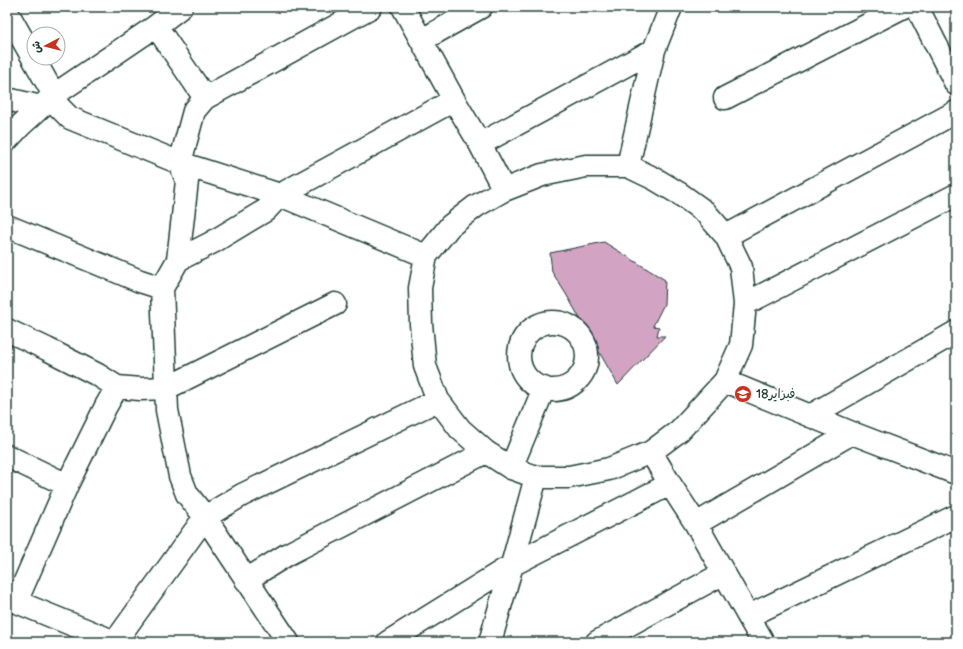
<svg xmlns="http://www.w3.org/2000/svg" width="963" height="649" font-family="'Balsamiq Sans','Playpen Sans Arabic',sans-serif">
<rect width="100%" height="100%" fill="#fff"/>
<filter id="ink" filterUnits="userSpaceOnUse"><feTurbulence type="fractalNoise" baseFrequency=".025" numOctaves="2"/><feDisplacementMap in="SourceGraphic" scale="8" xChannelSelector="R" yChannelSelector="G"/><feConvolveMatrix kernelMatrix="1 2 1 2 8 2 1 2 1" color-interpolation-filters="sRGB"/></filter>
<g filter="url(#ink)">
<path fill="#d2a3c3" stroke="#1f3d34" d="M604,242L665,280L664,304L653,326L659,327L657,336H665L618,385L566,294L552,272L550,253Z"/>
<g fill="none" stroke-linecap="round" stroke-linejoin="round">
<g stroke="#1f3d34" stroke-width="25">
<path id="minor" d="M403,7L454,100L480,144L504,190
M917,7L956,84
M7,12L54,95L57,105L70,118L180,163L280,195L426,256
M156,26L205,98
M422,40L481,7
M725,98L903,7
M7,99L41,107
M7,140L21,125L54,95L156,26L181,7
M480,144L654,50
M586,166H628L655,179L680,194L705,212L726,236L741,267L745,304L741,345L725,381L679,431L651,452L609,469L569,477H536L511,468L486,452L460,429L438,400L425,366L421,324L420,288L426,256L450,226L476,206L504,190L542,175Z
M628,166L654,50L671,7
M7,226L140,281L162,288
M726,236L956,112
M178,260L213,242L266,210L280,195L454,100
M745,304L956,195
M519 356a34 34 0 1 1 68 0a34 34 0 1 1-68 0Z
M7,330L47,349L98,375L117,387L140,389L167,388L335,304
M725,381L852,433L956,473
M810,416L956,332
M651,452L670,484L696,524L763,642
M7,456L67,485
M511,468L544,388
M696,524L852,433
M246,580L288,554L486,452
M7,598L115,642
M16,602L67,485L106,406L117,387
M749,616L956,516
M115,642L205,517L242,495L438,400
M288,642L205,517L187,494L180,476L167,410L162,288L178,260L187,181L180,163L194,111L205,98L371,7
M388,642L512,565L670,484
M490,642L512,565L536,477
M597,642L724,573"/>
</g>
<use href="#minor" stroke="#fff" stroke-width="22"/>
</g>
</g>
<defs>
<g id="school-disc" transform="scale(0.9)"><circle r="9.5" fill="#c8321e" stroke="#fff"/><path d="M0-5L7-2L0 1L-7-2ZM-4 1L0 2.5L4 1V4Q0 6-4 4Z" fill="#fff"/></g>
</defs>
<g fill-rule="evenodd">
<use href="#school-disc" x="743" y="394"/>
</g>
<g text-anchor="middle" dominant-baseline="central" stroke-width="4" stroke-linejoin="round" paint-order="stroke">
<g font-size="13" fill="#1f3d34" stroke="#fff" text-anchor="start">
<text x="756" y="394">18فبراير</text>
</g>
</g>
<rect width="963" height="649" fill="none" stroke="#fff" stroke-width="24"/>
<rect x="12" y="12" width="939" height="625" fill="none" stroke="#1f3d34" stroke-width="1.5" filter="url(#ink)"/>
<g transform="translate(46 46) rotate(263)"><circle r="19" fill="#ffffff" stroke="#a5b1ae"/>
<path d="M0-3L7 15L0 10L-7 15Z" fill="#c8321e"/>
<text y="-6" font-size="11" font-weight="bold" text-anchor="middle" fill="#1f3d34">ش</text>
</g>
</svg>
